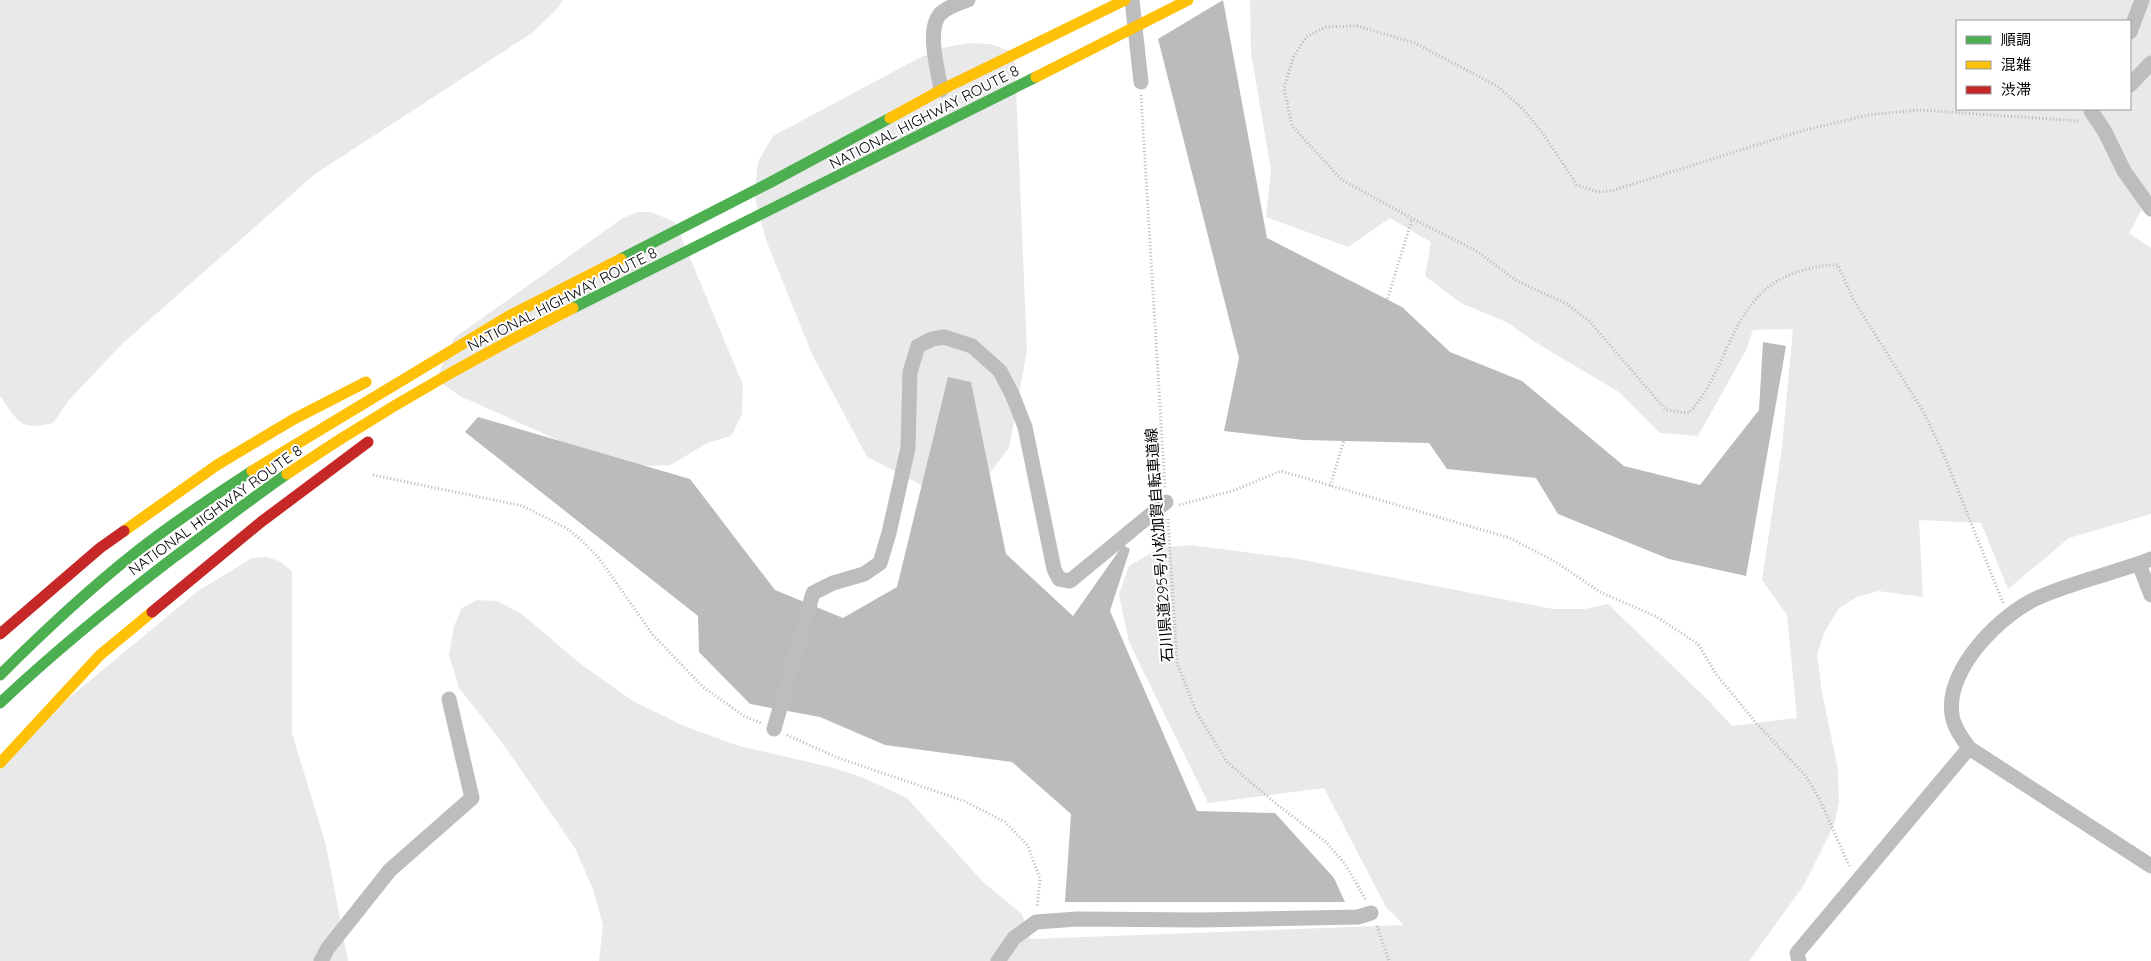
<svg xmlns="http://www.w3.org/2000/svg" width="2151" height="961" font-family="Quicksand,'Noto Sans JP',sans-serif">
<rect width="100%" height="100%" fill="#fff"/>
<path fill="#e9e9e9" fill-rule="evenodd" d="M0,0H563L557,9L532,33L315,174L122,344L69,400L53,423C19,431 19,422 0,396Z
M1250,0H2151V193L2129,233L2151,248V514L2069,538L2008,589L1981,523L1919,520L1923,597L1878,591L1857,597L1839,608L1825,631L1817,654L1822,692L1838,769L1839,803L1834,825L1804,885L1749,961H599L603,925L594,892L575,848L501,741L459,688L449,655L454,626L462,608L477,600L498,601L523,615L578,662L633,701L684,726L739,746L830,767L864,778L907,798L983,882L1022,914L1030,939L1404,925L1386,907L1324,788L1208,803L1129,642L1119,594L1129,566L1160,548L1190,545L1298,559L1553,609H1585L1608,604L1710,702L1732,726L1797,718L1787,615L1762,580L1782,447L1793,329L1753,330L1746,350L1698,436L1660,433L1619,392L1543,347L1506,322L1461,303L1425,276L1431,242L1390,218L1348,247L1266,217L1271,170L1251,53ZM1957,21H2130V109H1957Z
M968,43L990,44L1008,50L1015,63L1027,351L1009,448L986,478L939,494L867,457L812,354L766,240L754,194L758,162L773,136L919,58L947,47Z
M638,212H651L675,222L743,385L742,415L731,436L707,443L671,465L642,466L569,445L462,397L436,380L454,338L623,218Z
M267,557L279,561L292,571V733L326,845L348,961H0V755L198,591L252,558Z"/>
<path fill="#bbb" d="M1223,0L1267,238L1402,307L1450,352L1522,381L1624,466L1700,485L1759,410L1763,342L1786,346L1746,576L1669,559L1558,514L1536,478L1447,469L1429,443L1304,440L1224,431L1239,358L1158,39Z
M948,377L971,382L1006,554L1073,616L1123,545L1130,549L1110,611L1197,811L1275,813L1334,878L1345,902H1065L1071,814L1012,762L885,745L820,717L750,704L699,652L698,616L465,432L478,417L690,479L775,590L843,618L897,587Z"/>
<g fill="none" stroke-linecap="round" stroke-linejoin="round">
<path stroke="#b8b8b8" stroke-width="3" stroke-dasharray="1 2.5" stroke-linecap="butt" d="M1141,95L1165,488
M373,475L523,506L566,528L578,537L598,557L653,635L703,687L744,716L761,723
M1330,486L1412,219
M1179,505L1232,491L1281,471L1510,538L1556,562L1600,592L1657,617L1698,644L1716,674L1757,724L1805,775L1819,798L1850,868
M1168,519L1177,663L1196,711L1227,762L1274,802L1326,842L1345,864L1366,900
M2003,603L1944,455L1923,411L1853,299L1838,265C1826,264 1816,267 1804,270C1740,286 1733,347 1703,395C1699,401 1694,407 1689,413L1666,410L1590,322L1567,304L1517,281L1475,250L1413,219L1342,180L1292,126L1284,88L1293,58L1306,37L1326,27L1357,26L1415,43L1497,86L1523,109L1544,135L1577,185L1598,192L1611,191L1801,131L1868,115L1919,110L2079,121
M787,735L836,757L964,801L1005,822L1028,846L1040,879L1037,907
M1377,926L1389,961"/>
<path stroke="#bdbdbd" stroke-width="15" d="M1132,0L1141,82
M2130,32L2142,0
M2130,85L2151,63
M941,90C938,70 926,30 940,14C947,7 959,3 968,0
M2092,109L2091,111L2105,132L2124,171L2151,209
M2151,559C2115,573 2077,581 2042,596C2003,611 1945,669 1952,714C1953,726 1962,738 1969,748L2151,866
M2139,564L2151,595
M774,729L813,593L833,583L864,574L880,563L889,533L908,448L910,372L918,346L932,339L944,337L972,346L1000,371L1012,394L1025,427L1054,569L1059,579L1070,581L1166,502
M321,961L328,948L390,870L472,798L449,699
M998,961L1014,938L1036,922L1077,919L1200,920L1358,917L1371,913
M1799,961L1797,953L1969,748"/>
<path stroke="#4caf50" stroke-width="11" d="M621,259L771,182L890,118
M573,308L1036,77
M0,675C43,632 88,590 136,552C173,523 212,497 252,471
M0,703C55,651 113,604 173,558C211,530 248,501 287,474"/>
<path stroke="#ffc107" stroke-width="11" d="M1036,77L1188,0
M890,118L941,90L1125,0
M252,471L509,316L621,259
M287,474C378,413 475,357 573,308
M124,531L217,465L294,419L366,382
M0,763L100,655L152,612"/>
<path stroke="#c62828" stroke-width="11" d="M152,612L261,522L368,442
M0,634L100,548L124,531"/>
</g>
<g text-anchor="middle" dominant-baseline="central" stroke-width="4" stroke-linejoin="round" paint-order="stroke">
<g font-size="15" fill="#000" stroke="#fff">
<text transform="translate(924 117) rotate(-27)">NATIONAL HIGHWAY ROUTE 8</text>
<text transform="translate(562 299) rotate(-27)">NATIONAL HIGHWAY ROUTE 8</text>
<text transform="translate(215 510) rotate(-36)">NATIONAL HIGHWAY ROUTE 8</text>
<text transform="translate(1159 545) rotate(-94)">石川県道295号小松加賀自転車道線</text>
</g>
</g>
<rect x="1956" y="20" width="175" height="90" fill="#ffffff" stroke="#999999"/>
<rect x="1966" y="36" width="25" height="8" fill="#4caf50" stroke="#999999"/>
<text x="2001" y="45" font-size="15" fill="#000000">順調</text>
<rect x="1966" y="61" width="25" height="8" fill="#ffc107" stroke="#999999"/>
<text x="2001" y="70" font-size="15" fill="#000000">混雑</text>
<rect x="1966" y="86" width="25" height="8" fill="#c62828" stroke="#999999"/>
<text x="2001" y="95" font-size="15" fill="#000000">渋滞</text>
</svg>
